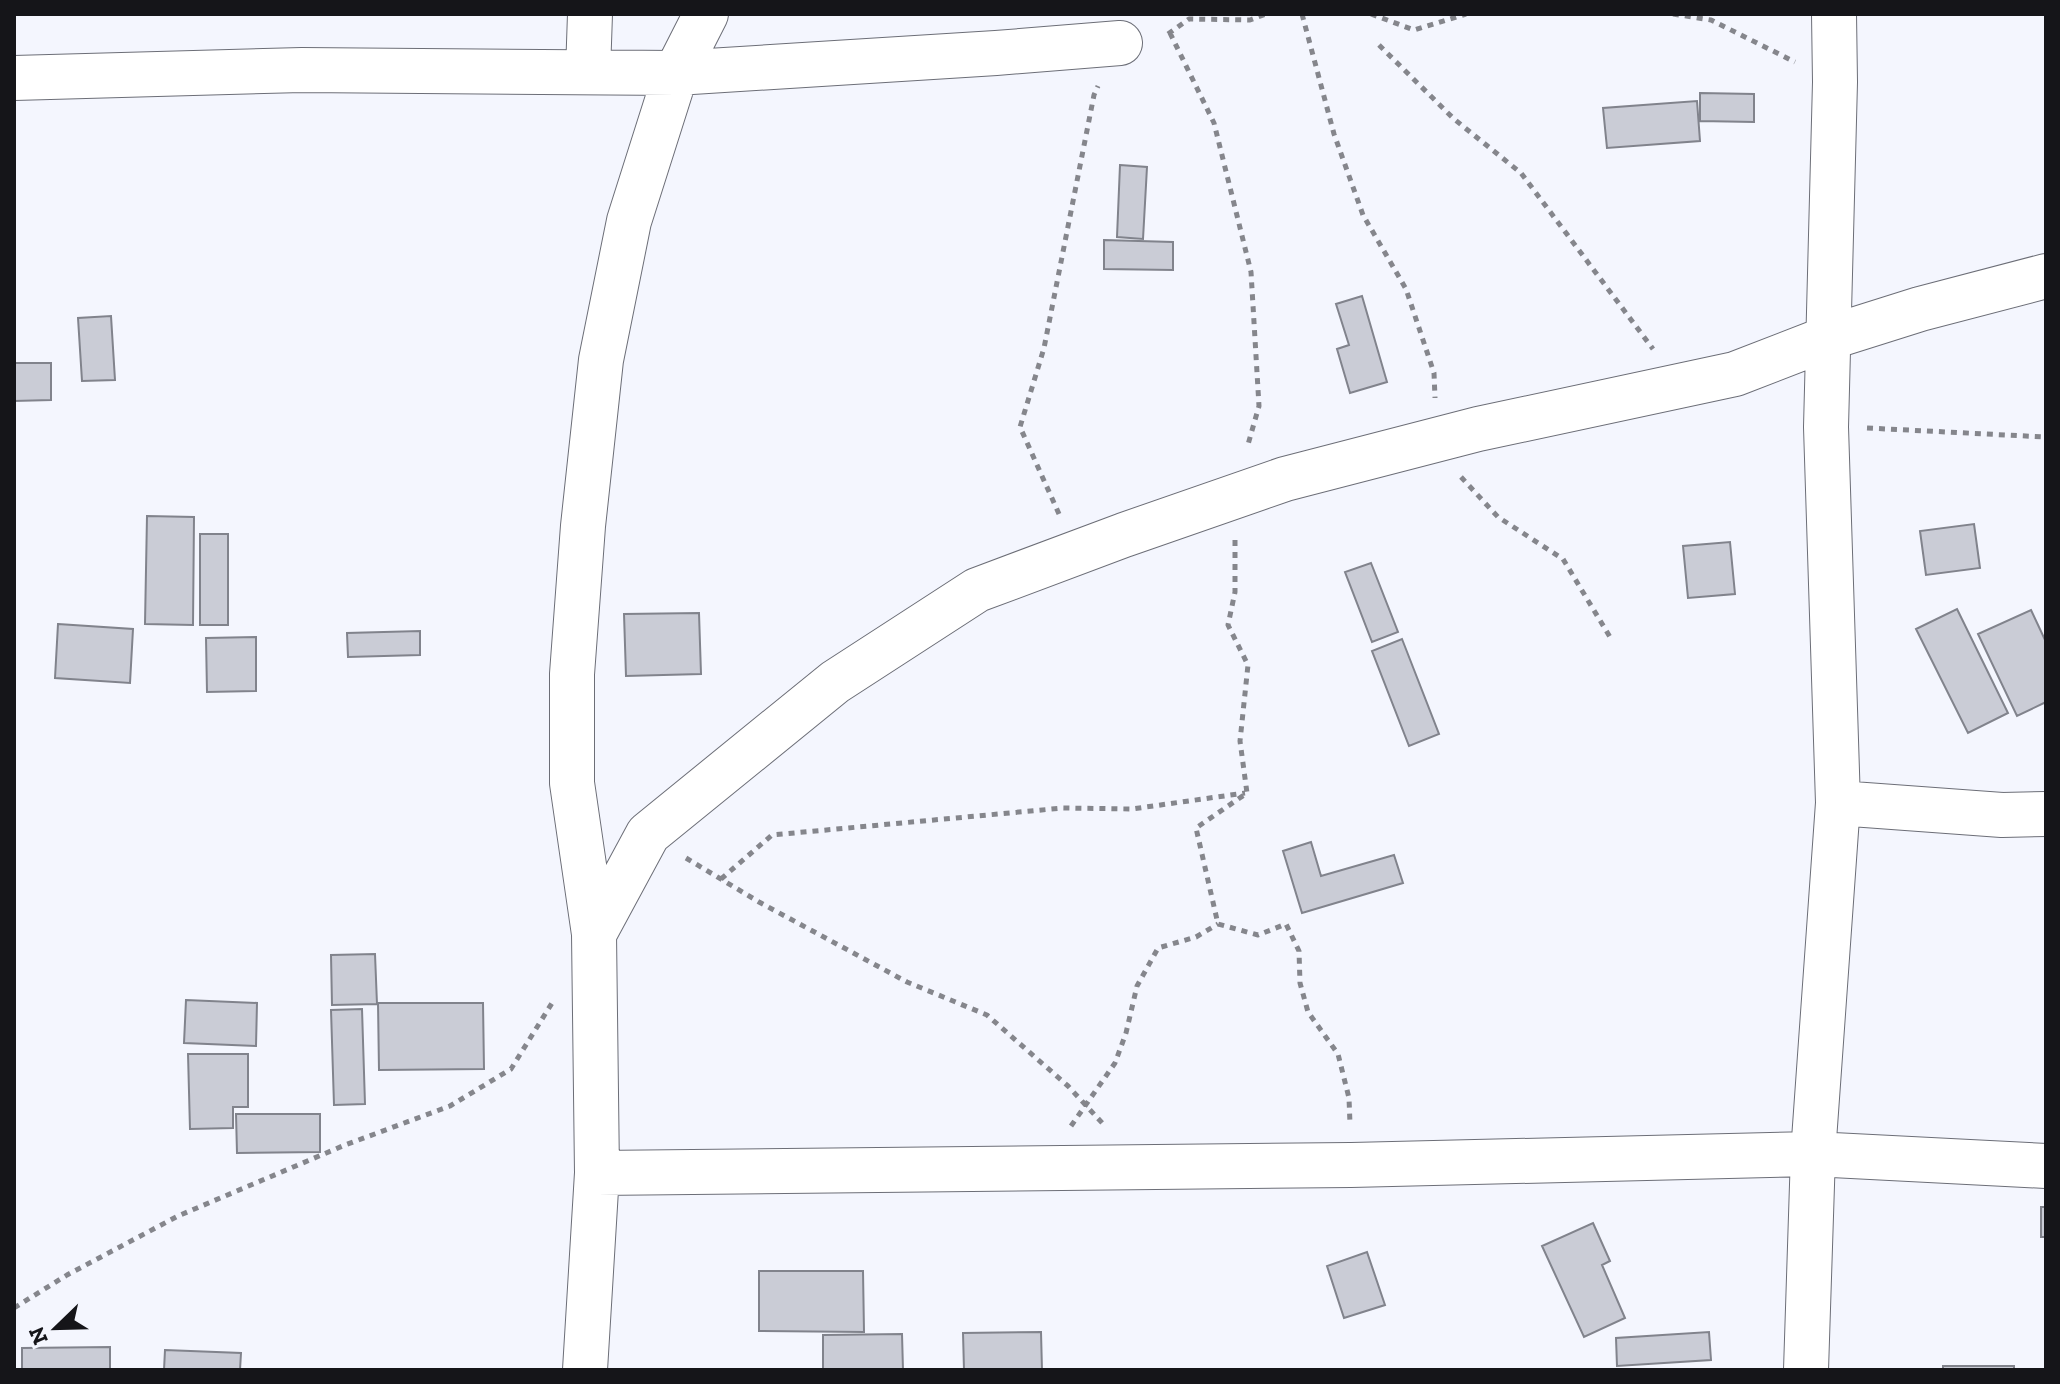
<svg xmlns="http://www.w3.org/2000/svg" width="2060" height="1384" font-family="'Zilla Slab',serif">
<rect width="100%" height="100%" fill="#f4f6fe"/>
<path fill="#caccd6" stroke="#81838c" stroke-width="2" d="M1700,93L1754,94V122L1700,121Z
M1697,101L1700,141L1607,148L1603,108Z
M1120,165L1147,167L1143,239L1117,237Z
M1104,240L1173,242V270L1104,269Z
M1362,296L1387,382L1350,393L1337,349L1349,345L1336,304Z
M111,316L115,380L82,381L78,318Z
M14,363H51V400L14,401Z
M147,516L194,517L193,625L145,624Z
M1974,524L1980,568L1926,575L1920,531Z
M200,534H228V625H200Z
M1730,542L1735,594L1688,598L1683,546Z
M1371,563L1398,632L1372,642L1345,572Z
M1957,609L2008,713L1968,733L1916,629Z
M2031,610L2046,642V702L2017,716L1978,634Z
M699,613L701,674L626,676L624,614Z
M58,624L133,629L130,683L55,678Z
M420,631V655L348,657L347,633Z
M256,637V691L207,692L206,638Z
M1402,639L1439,734L1409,746L1372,651Z
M1311,842L1321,876L1394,855L1403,883L1302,913L1283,851Z
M375,954L377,1004L332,1005L331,955Z
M186,1000L257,1003L256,1046L184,1043Z
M378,1003H483L484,1069L379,1070Z
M362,1009L365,1104L334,1105L331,1010Z
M188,1054H248V1107H233V1128L190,1129Z
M236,1114H320V1152L237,1153Z
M2041,1207H2046V1237H2041Z
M1593,1223L1610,1261L1602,1265L1625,1318L1584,1337L1542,1246Z
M1367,1252L1385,1305L1344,1318L1327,1266Z
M759,1271H863L864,1332L759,1331Z
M1041,1332L1042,1370H964L963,1333Z
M1709,1332L1711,1360L1617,1366L1616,1338Z
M902,1334L903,1370H823V1335Z
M110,1347V1370H22V1348Z
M165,1350L241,1353L240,1370H164Z
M1943,1366H2014V1370H1943Z"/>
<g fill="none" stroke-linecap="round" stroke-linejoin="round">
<g stroke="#6c6e77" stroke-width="46">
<path id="minor" d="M588,72L590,14
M14,78L302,70L676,73L996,53L1120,43
M1838,803L2002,815L2046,814
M594,934L648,834L835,682L977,590L1124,535L1285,479L1478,429L1735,374L1828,338L1920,309L2046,276
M597,1173L1351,1165L1813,1154L2046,1166
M585,1370L597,1173L594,934L572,783V674L583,526L601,360L629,221L676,73L706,14
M1806,1370L1813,1154L1838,803L1826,427L1835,82L1834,14"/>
</g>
<path stroke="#85868c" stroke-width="5" stroke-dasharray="6 6" stroke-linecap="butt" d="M1302,14L1334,134L1363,215L1406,289L1434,373L1435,398
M1371,14L1414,30L1466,14
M1673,14L1711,20L1795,62
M1170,33L1214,123L1251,272L1259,406L1247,448
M1168,34L1189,19L1250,20L1266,14
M1379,45L1454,119L1521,173L1653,349
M1867,428L2046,437
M1461,477L1498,517L1563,559L1610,637
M1059,514L1020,427L1044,348L1094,95L1098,86
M1235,540V592L1228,625L1248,665L1240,741L1247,793L1196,828L1218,924L1258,935L1286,924L1299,951L1300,983L1308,1012L1338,1054L1349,1098L1350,1124
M686,858L759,902L907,982L987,1015L1068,1086L1105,1126
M721,879L772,835L1063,808L1132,809L1245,793
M1071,1126L1115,1063L1126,1033L1137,986L1158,948L1196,937L1218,924
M14,1308L67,1275L178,1216L345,1145L450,1106L511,1069L552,1003"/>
<use href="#minor" stroke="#fff" stroke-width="44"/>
</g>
<rect width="2060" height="1384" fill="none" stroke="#151519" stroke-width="32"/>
<g transform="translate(56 1328) rotate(247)" stroke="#f4f6fe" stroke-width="6" paint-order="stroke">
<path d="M0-6L14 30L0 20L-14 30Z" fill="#151519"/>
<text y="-12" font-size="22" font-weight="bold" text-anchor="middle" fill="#151519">N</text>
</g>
</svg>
